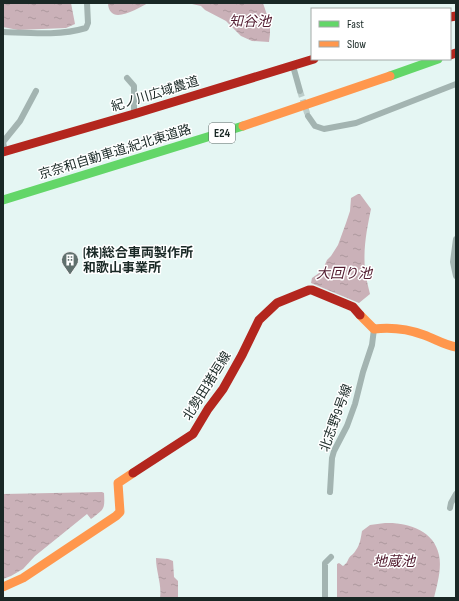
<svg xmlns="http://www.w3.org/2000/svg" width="459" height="601" font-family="'Sofia Sans Condensed','Noto Sans JP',sans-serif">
<defs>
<pattern id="water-ripples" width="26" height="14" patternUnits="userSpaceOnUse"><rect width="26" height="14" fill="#cab1b8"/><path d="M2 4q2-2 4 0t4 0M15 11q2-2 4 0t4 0" fill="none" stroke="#ad989e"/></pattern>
</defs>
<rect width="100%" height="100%" fill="#e5f6f3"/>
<path fill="url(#water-ripples)" d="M3,3H71L75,24L66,28L18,30L3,27Z
M108,3H148C140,7 118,21 111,12C109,10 108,6 108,3Z
M192,3H263L270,24V34L269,42L252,41L241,36L226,21L205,10L201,6L192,4Z
M358,194H360L371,209C367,228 363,249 365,269C366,278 368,286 370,294L359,303L311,283L312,278L322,271L327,260L331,256L338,245L346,223L350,211L351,198Z
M102,492L104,493C105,510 104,509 91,519L87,514L35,556L23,569L11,576L3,579V494Z
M385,523C407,522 434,530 439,555C442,569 437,585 434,598H337V564L339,563L343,566C347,563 347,562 349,558C351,555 354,554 356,550C360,545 361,537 362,531L370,525Z
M156,558L168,559L173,561L174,577L178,581V598H160C162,584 156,572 156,558Z"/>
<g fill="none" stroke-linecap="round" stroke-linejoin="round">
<path stroke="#bccdca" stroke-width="6" stroke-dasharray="6 3" stroke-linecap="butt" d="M300,91L308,116"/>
<path stroke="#a3b4b1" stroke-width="6" d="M3,32C30,33 59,36 86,28L88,23L87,3
M293,66L300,91
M127,78L134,86V114
M308,116L315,126L324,129L356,123L456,84
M5,152L3,142L20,121L36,91
M456,239L453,262L456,276
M330,492L332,458L334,451L347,426L355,404L363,372L372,345L374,329
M450,508L451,503L456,494
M325,598V563L331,557"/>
<path stroke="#63d668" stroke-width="9" d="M390,76L438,59
M3,200L243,126"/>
<path stroke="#ff974d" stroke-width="9" d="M243,126L390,76
M360,315L374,329C391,327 408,329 424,335C435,339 444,345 456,347
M3,587L23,578L116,516L120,512L118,483L133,473"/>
<path stroke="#b3261e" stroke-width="9" d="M450,17L456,16
M450,55L456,53
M3,152L134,114L314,59
M133,473L193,434L208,409L223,389L242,355L259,320L277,303L309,290H312L353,307L360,315"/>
</g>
<defs>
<g id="building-pin" transform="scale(0.9)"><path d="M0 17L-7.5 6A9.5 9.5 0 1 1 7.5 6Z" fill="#60706d" stroke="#fff"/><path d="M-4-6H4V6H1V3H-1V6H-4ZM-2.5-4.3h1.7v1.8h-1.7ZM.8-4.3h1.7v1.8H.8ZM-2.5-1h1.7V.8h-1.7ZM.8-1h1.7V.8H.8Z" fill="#fff"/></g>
</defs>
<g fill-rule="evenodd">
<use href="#building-pin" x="70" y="260"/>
</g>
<g text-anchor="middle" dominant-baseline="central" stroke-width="3" stroke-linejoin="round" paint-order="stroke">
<rect fill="#fff" stroke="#5e6866" stroke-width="1" x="209" y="123" width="26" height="20" rx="3"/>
<g font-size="12" font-weight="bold" fill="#192825">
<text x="222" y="133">E24</text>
</g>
<g font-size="13" fill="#192825" stroke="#fff">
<text transform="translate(155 94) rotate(-17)">紀ノ川広域農道</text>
<text transform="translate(115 152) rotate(-17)">京奈和自動車道;紀北東道路</text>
<text transform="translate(207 386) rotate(-58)">北勢田猪垣線</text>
<text transform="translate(336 418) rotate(-70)">北志野9号線</text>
</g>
<g font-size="13" font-weight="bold" fill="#192825" stroke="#fff" text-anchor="start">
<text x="83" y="253">(株)総合車両製作所<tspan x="83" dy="15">和歌山事業所</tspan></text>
</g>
<g font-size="14" font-style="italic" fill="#511a2e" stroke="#fff">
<text x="250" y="21">知谷池</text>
<text x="344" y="273">大回り池</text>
<text x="394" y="561">地蔵池</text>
</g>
</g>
<rect width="459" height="601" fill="none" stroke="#192825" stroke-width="8"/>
<rect x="311" y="8" width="140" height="52" fill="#ffffff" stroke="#a3a9a8"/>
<rect x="319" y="21" width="20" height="6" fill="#63d668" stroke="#a3a9a8"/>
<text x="347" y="28" font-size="12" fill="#192825">Fast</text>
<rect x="319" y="41" width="20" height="6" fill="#ff974d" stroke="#a3a9a8"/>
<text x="347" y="48" font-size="12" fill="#192825">Slow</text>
</svg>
